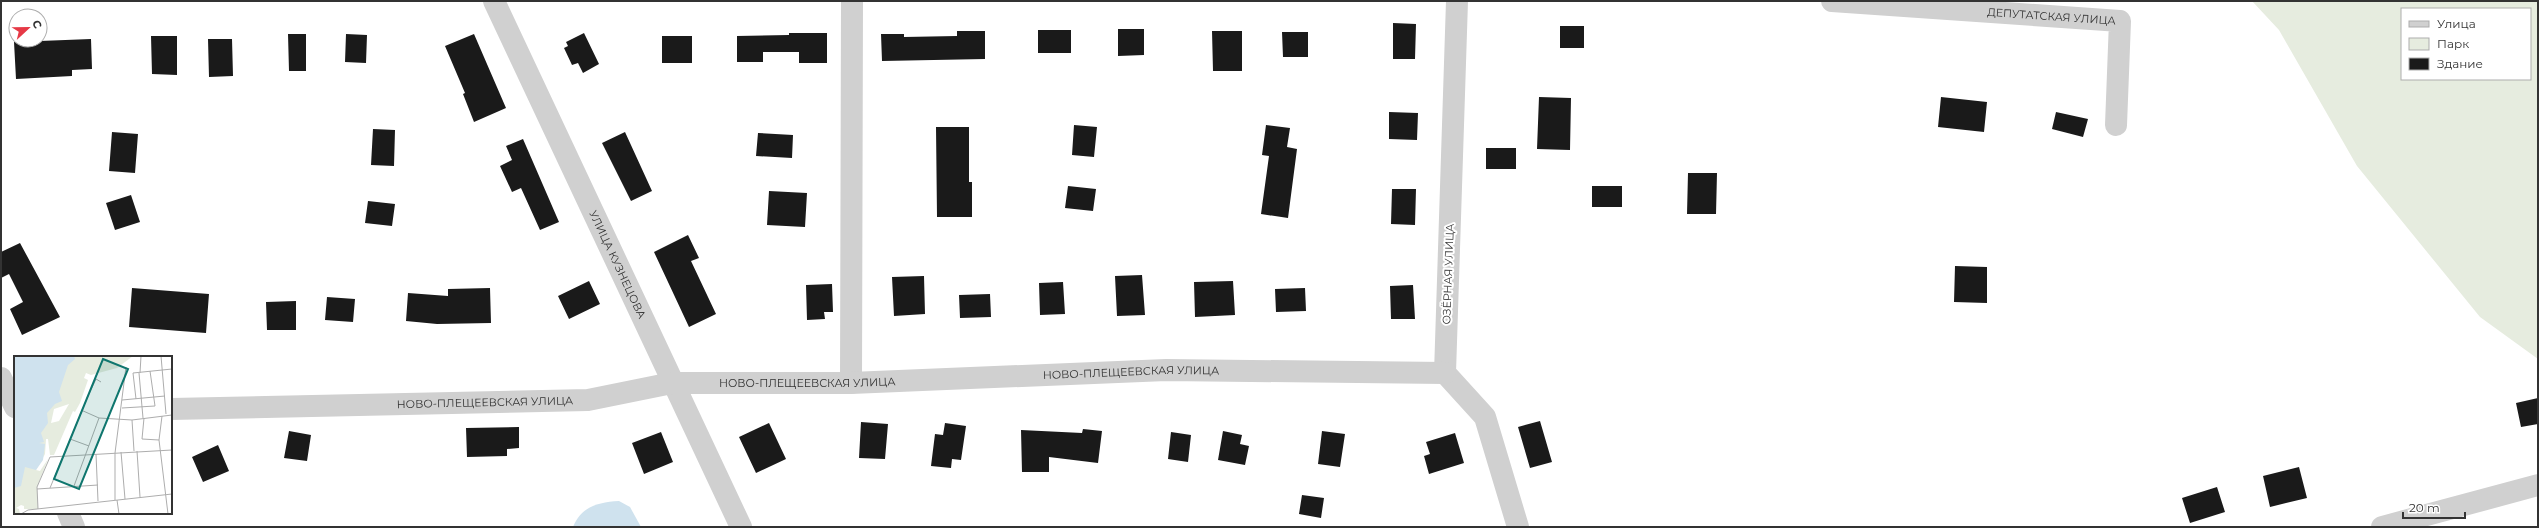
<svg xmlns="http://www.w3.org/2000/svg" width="2539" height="528" font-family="Montserrat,sans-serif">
<rect width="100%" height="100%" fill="#fff"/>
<path fill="#e6ecdf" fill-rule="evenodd" d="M2252,1H2538V359L2480,317L2357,166L2279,30ZM2402,9H2530V79H2402Z"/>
<path fill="#cfe2ee" d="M619,501L630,507L641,527H573C581,507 598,502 619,501Z"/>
<path fill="#1a1a1a" d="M1393,23L1416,24L1415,59H1393Z
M1560,26H1584V48H1560Z
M1118,29H1144V55L1118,56Z
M1038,30H1071V53H1038Z
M957,31H985V59L882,61L881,34H904V37L957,36Z
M1212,31H1242V71H1213Z
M1282,32H1308V57H1283Z
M584,33L599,64L583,73L578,63L572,65L564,48L568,46L566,42Z
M789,33H827V63H799V52H763V62H737V36L789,35Z
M288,34H306V71H289Z
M346,34L367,35L366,63L345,62Z
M474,34L506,108L474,122L463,94L465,93L445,46Z
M151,36H177V75L152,74Z
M662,36H692V63H662Z
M91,39L92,69L72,70V76L16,79L14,42Z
M208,39H232L233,76L209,77Z
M1539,97L1571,98L1570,150L1537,149Z
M1941,97L1987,102L1984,132L1938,127Z
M1389,112L1418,113L1417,140L1389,139Z
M2056,112L2088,119L2083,137L2052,129Z
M1074,125L1097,127L1094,157L1072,155Z
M1266,125L1290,128L1287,147L1297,149L1288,218L1261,214L1269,156L1262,155Z
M936,127H969V182H972V217H937Z
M373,129L395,130L394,166L371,165Z
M112,132L138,134L135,173L109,171Z
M625,132L652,191L631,201L602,143Z
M758,133L793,135L792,158L756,156Z
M523,139L559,222L540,230L521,188L512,192L500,166L512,160L506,146Z
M1486,148H1516V169H1486Z
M1688,173H1717L1716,214H1687Z
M1068,186L1096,189L1093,211L1065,208Z
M1592,186H1622V207H1592Z
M1392,189H1416L1415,225L1391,224Z
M769,191L807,193L805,227L767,225Z
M131,195L140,222L115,230L106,203Z
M368,201L395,204L392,226L365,223Z
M688,235L699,258L691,261L716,314L689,327L654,252Z
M20,243L60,317L22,335L10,309L23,302L9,274L1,278V252Z
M1955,266L1987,267V303L1954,302Z
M1142,275L1145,315L1117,316L1115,276Z
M924,276L925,314L894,316L892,277Z
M589,281L600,304L569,319L558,296Z
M1233,281L1235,315L1195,317L1194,282Z
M1063,282L1065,314L1040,315L1039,283Z
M832,284L833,312H824L825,319L807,320L806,285Z
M1413,285L1415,319H1391L1390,286Z
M132,288L209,294L206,333L129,327Z
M490,288L491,323L437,324L406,321L408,293L448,296V289Z
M1305,288L1306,311L1276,312L1275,289Z
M990,294L991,317L960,318L959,295Z
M327,297L355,299L353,322L325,320Z
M296,301V330H267L266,302Z
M2538,398V424L2521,427L2516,403Z
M1540,421L1552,462L1530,468L1518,427Z
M861,422L888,424L885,459L859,458Z
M769,423L786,459L756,473L739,437Z
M945,423L966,426L961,460L952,459L951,468L931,466L935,434L943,435Z
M519,427V448L507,449V456L467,457L466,428Z
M1083,429L1102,431L1098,463L1049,457V472H1022L1021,430L1082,433Z
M289,431L311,435L307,461L284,458Z
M1223,431L1242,435L1240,444L1249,446L1245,465L1218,460Z
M1322,431L1345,434L1340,467L1318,464Z
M661,432L673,462L644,474L632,443Z
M1171,432L1191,435L1188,462L1168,459Z
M1455,433L1464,463L1429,474L1424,456L1430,454L1426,442Z
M218,445L229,471L203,482L192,457Z
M2299,467L2307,498L2270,507L2263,476Z
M2217,487L2225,512L2190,523L2182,498Z
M1302,495L1324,498L1321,518L1299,514Z"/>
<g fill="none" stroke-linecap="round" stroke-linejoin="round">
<g stroke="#d0d0d0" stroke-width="22">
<path id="s1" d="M494,1L741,527"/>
<path d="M1457,1L1445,373L1485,417L1518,527"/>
<path id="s2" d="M1832,1L2120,21L2116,125"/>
<path d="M1,378L15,407"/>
<path d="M851,383L852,1"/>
<path id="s3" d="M171,409L588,400L672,383H851L1166,370L1445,373"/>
<path d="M68,513L74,527"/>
<path d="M2382,527L2538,485"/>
</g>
</g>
<g text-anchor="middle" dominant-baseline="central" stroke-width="4" stroke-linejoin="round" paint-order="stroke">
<g font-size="11" fill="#333" stroke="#fff">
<text stroke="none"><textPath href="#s2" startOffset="220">ДЕПУТАТСКАЯ УЛИЦА</textPath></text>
<text stroke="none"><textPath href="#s1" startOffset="291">УЛИЦА КУЗНЕЦОВА</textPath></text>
<text transform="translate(1448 274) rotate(-88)">ОЗЁРНАЯ УЛИЦА</text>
<text stroke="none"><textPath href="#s3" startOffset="962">НОВО-ПЛЕЩЕЕВСКАЯ УЛИЦА</textPath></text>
<text stroke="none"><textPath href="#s3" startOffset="638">НОВО-ПЛЕЩЕЕВСКАЯ УЛИЦА</textPath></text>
<text stroke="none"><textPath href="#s3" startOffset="314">НОВО-ПЛЕЩЕЕВСКАЯ УЛИЦА</textPath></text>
</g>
</g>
<g transform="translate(14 356)">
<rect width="158" height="158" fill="#fff"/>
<path d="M0,0H119L103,12L77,19L72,17L70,22L74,24L66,47L61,56L59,55L40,99H36L34,83H32L31,98L22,114L26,115L34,103L23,131L24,153H10V150L7,149L2,152L5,153L6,158H0ZM55,48L45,65L37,67L40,53Z" fill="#e6ecdf" fill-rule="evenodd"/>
<path d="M0,0H60L61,3L54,9L45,36L48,45L41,48L33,57L34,67L27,77L30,86L25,87L31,88L29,104L22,114L11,111L7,130L0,132Z" fill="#cfe2ee"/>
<path fill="none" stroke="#adadad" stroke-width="1" d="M147,0L152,58M125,17L129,62M126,17L127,0M122,43L119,17L158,13M108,44L151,40M108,52L141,50L136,15M67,54L85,62L118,64L158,59M148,60L145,84L154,158M130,62L128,83L145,84M118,64L120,95M56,83L75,90M123,95L126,141M107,96L111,143M82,98L84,145M60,130L85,62M36,132L74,40L82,23L87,26M23,133L84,129M101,144V97L112,11M103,144L105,158M24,153L23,131L36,101L158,94M7,158L14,154L158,138"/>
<path fill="#0f766e" fill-opacity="0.15" stroke="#0f766e" stroke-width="2" d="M89,3L114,13L65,133L40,123Z"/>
<rect width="158" height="158" fill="none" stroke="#333" stroke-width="2"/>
</g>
<rect width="2539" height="528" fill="none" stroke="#333333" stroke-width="4"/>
<rect x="2401" y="8" width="130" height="72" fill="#ffffff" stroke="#adadad"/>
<rect x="2409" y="21" width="20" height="6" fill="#d0d0d0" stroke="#adadad"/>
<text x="2437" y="28" font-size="12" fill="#333333">Улица</text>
<rect x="2409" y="38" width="20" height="12" fill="#e6ecdf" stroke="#adadad"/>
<text x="2437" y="48" font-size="12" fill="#333333">Парк</text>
<rect x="2409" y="58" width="20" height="12" fill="#1a1a1a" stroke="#adadad"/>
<text x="2437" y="68" font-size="12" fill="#333333">Здание</text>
<g transform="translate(28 28) rotate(68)"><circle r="19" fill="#ffffff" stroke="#adadad"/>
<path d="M0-3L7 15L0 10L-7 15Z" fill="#e63946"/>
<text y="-6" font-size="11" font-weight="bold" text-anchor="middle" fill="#333333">С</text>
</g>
<path d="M2403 512v6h62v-6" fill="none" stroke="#333333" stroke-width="2"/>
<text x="2409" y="512" font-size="12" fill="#333333" stroke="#ffffff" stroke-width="3" paint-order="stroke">20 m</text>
</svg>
